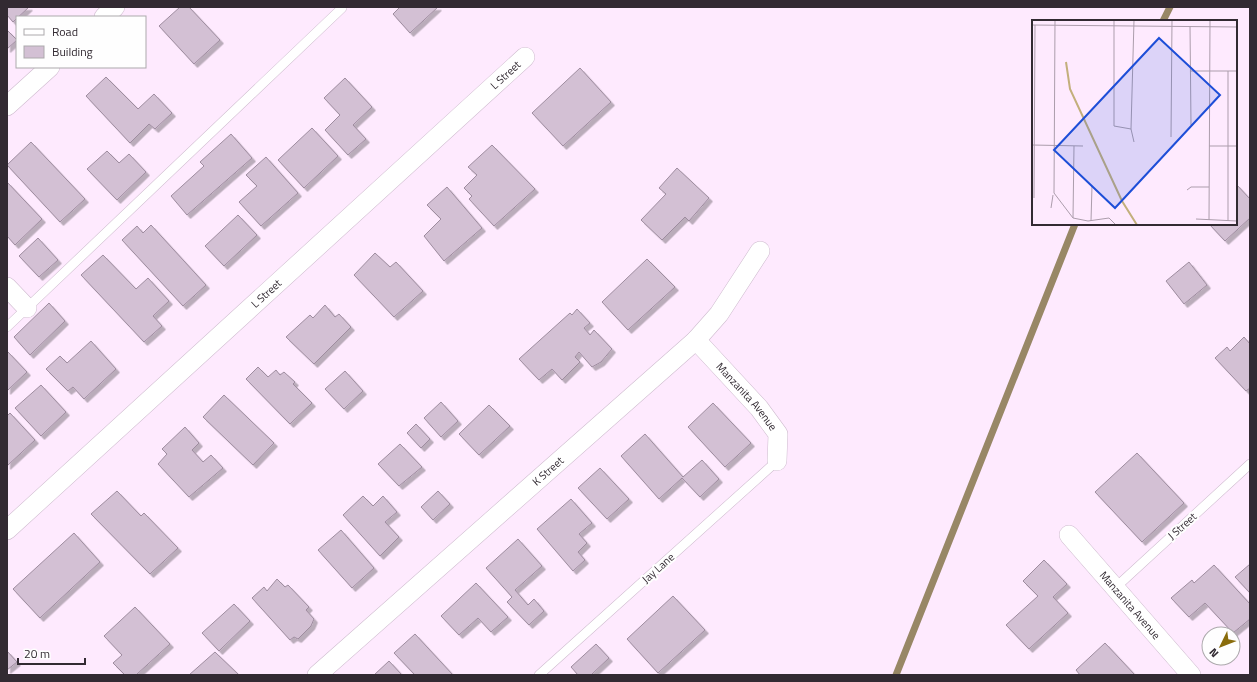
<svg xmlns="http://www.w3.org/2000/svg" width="1257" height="682" font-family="'Titillium Web',sans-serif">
<defs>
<filter id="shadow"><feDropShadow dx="3.5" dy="3.5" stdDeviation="0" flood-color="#0004"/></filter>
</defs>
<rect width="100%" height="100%" fill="#feeafe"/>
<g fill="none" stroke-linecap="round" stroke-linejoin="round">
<path stroke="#988766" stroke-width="7" d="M1163,21L1170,7
M896,675L1075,224"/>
</g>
<path fill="#d3c0d4" stroke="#9e8c9f" filter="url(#shadow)" d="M7,7H29L13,22L7,15Z
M180,7H189L220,40L194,64L159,26Z
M400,7H438L410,33L393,14Z
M7,30L17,40L7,49Z
M580,68L611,102L563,146L532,113Z
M106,77L138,109L154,94L172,113L155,129L149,124L130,143L86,96Z
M345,78L372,107L353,125L366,139L348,155L325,130L340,115L324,98Z
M312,128L338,156L304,188L278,160Z
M231,134L252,158L187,215L171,196L204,166L200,162Z
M31,142L85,199L60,222L7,165Z
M492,145L535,189L494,226L469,199L472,196L464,188L477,175L468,167Z
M107,151L119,163L129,154L146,172L117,200L87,169Z
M266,157L298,193L261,226L239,202L257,186L246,175Z
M677,168L709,198L689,221L685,217L662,240L641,220L666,194L659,188Z
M7,182L42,219L15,245L7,236Z
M1236,184L1250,199V218L1225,241L1209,224H1236Z
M447,187L482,228L444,261L424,236L441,219L427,205Z
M238,215L257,235L224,266L205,246Z
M151,225L206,285L183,306L122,240L137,226L143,233Z
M38,238L58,260L39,277L19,256Z
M375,253L390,267L396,262L423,291L394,317L354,275Z
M103,255L136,289L148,278L169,301L153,316L162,326L144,342L81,275Z
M647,259L675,287L628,330L602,302Z
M1189,262L1207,285L1184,304L1166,281Z
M49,303L65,321L30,355L14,337Z
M325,305L335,317L339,314L351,327L314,364L286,337L310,315L313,318Z
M577,309L590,323L584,328L590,335L594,330L612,349L601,362L592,367L579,352L575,357L580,362L562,380L552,369L539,380L519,359L570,313L572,315Z
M1244,337L1250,344V388L1246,391L1215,358L1227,347L1230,351Z
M91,341L116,369L84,399L73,387L68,391L46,369L60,356L67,363Z
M8,352L27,372L7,391V354Z
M258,367L268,377L276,370L280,375L284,372L295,382L293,384L312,403L290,424L246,379Z
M345,371L363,391L344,409L325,389Z
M41,385L66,412L41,436L15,408Z
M224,395L274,443L253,465L203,417Z
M441,402L458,421L441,437L424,418Z
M713,403L751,443L725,467L688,427Z
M489,405L510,426L479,455L459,434Z
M10,413L35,440L7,466V416Z
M416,424L430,439L421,448L407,433Z
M185,427L199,443L192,450L203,462L211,455L223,468L189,497L158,464L167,454L162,449Z
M645,434L683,477L702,460L719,479L700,497L682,478L659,499L621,456Z
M400,444L422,467L399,486L378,464Z
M1137,453L1184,503L1142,542L1095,492Z
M600,468L629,499L607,519L578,488Z
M117,491L141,516L144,513L178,548L150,574L91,514Z
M438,491L450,504L433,520L421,507Z
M363,496L373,506L383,496L397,512L385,522L399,537L380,556L343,515Z
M571,499L592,523L579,534L587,543L578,552L585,560L573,571L537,529Z
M341,530L374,568L352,588L318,550Z
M74,533L100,562L40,618L13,589Z
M518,539L542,566L515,590L528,605L534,599L544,611L529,625L507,602L512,597L486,568Z
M1044,560L1067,584L1053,597L1068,613L1029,649L1006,625L1038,596L1023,581Z
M1250,564V593L1235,577Z
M1214,565L1250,604V619L1233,633L1205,603L1189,617L1171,598L1192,580L1194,583Z
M277,579L285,587L288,585L309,607L306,610L314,619L311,626L298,639L294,637L290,640L252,598L264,587L267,591Z
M476,583L508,617L491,632L478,618L459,635L441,616Z
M673,596L705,630L658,673L627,639Z
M234,604L250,621L219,651L202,633Z
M135,607L170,644L136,675H125L113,663L122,655L104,636Z
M415,634L453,675H415L394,653Z
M1105,643L1135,675H1080L1076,670Z
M596,644L609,658L591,675H578L571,667Z
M7,651L17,662L7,670Z
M215,652L239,675H189Z
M389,661L402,675H374Z"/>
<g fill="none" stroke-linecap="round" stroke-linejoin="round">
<g stroke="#cebbce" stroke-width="10">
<path id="lane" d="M7,327L342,8
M1115,588L1250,464
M539,675L777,461"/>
</g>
<g stroke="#cebbce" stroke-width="20">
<g id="street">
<path d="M104,17L115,7"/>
<path d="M7,106L50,67"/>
<path d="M7,287L27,308"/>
<path id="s1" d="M696,340L759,408L778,434L777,461"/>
<path id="s2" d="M7,530L525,57"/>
<path id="s3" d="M1069,535L1191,675"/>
<path id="s4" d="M317,675L696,340L719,314L760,251"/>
</g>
</g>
<use href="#lane" stroke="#fff" stroke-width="9"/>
<use href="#street" stroke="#fff" stroke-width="19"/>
</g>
<g text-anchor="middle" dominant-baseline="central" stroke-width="4" stroke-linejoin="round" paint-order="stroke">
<g font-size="11" fill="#322a32" stroke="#fefefe">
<text stroke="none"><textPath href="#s2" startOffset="675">L Street</textPath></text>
<text stroke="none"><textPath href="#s2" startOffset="351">L Street</textPath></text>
<text stroke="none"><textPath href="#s1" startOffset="76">Manzanita Avenue</textPath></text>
<text stroke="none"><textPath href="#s4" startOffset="308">K Street</textPath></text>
<text transform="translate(1182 526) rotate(-42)">J Street</text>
<text transform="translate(658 568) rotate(-42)">Jay Lane</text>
<text stroke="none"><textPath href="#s3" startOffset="93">Manzanita Avenue</textPath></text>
</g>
</g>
<g transform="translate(1032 20)">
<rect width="205" height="205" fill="#feeafe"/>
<path fill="none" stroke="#c3af7c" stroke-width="2" d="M34,42L38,69L90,181L105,205"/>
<path fill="none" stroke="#ac9dac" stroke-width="1" d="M23,0L22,173L41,198L56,201L77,198L84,205M82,0V106L99,109M0,5L205,7M158,6L159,105M158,51H205M139,117L140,0M102,122L99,109L102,0M0,125L51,126M177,126H205M155,170L159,167H177M2,178L3,5M19,188L21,175M41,198L42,126M164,199L205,201M177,200L178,0M59,201L60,166M196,201V51"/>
<path fill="#1d4ed8" fill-opacity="0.15" stroke="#1d4ed8" stroke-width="2" d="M127,18L188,75L83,188L22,130Z"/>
<rect width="205" height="205" fill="none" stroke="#322a32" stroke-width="2"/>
</g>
<rect width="1257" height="682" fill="none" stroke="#322a32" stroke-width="16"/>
<rect x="16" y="16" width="130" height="52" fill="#fefefe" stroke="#aca9ac"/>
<rect x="24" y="29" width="20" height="6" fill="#ffffff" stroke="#aca9ac"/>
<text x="52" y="36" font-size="12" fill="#322a32">Road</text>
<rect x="24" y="46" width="20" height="12" fill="#d3c0d4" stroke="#aca9ac"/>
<text x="52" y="56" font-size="12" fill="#322a32">Building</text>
<g transform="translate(1221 646) rotate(227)"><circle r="19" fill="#fefefe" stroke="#aca9ac"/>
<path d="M0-3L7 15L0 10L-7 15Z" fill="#896c0c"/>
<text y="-6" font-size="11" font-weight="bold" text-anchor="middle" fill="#322a32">N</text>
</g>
<path d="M18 658v6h67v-6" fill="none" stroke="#322a32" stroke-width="2"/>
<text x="24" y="658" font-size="12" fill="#322a32" stroke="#fefefe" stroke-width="3" paint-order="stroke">20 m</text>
</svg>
